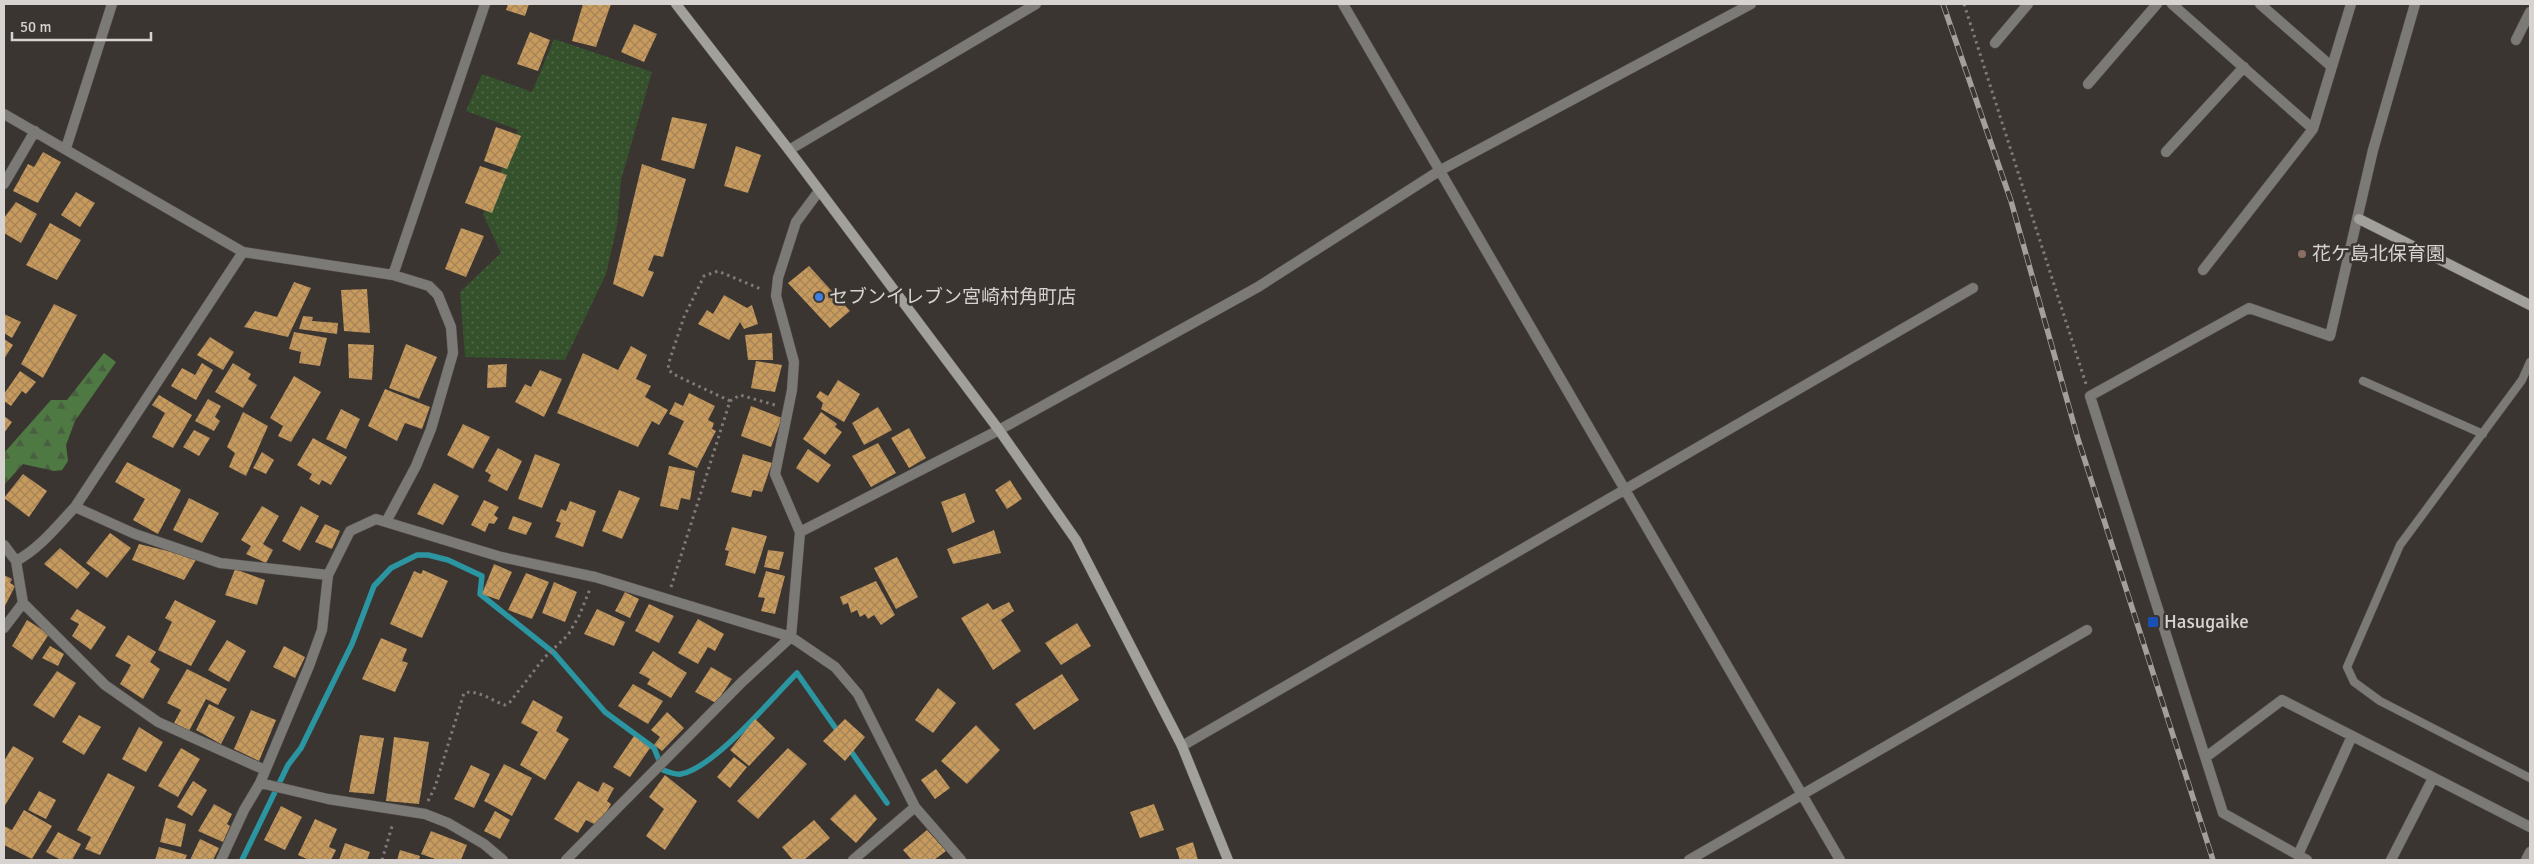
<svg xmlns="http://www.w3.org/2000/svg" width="2534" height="864" font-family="Signika,'Noto Sans JP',sans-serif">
<defs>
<pattern id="green-dots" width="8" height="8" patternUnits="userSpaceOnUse" patternTransform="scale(1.25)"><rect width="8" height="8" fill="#34512b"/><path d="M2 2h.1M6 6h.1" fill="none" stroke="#516949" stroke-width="1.8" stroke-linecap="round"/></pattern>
<pattern id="forest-firs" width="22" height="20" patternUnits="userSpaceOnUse" patternTransform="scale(1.25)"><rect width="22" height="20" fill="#4f7942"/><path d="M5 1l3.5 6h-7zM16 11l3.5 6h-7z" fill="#485f41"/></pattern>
<pattern id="building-cross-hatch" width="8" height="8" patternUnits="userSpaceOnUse" patternTransform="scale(1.25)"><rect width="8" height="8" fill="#c79a5e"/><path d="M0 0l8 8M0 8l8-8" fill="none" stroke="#a58356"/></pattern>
</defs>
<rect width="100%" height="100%" fill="#3b3532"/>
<path fill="url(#green-dots)" d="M554,39L652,72L621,180L617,226L606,274L565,360L465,357L460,292L501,253L483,214L518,130L466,111L482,74L532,92Z"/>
<path fill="url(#forest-firs)" d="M104,353L116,362L75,421L66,445L68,461L62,470L54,471L23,464L4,485V453L51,400H67Z"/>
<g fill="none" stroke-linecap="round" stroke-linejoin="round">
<path stroke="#2b95a1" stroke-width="5.5" d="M848,747L887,803
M242,860L288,765L301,748L352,644L374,586L391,568L417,555H428L448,560L482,576L480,594L554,653L605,712L654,748L663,770C668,772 675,775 681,774C714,768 772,698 797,673L839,733"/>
</g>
<path fill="url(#building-cross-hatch)" d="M508,4H529L525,16L506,10Z
M583,4H611L596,47L572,41Z
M634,24L657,34L644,62L621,52Z
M530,32L550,40L538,71L517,64Z
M672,117L707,124L694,169L661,160Z
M496,127L521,136L507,169L484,161Z
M736,146L761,155L748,193L724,186Z
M43,152L61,162L38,203L13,191L28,164L34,167Z
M642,164L686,179L663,257L654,255L648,270L654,272L643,297L613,284Z
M480,166L507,175L492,213L465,203Z
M76,192L95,203L80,227L61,215Z
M16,202L37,214L21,243L4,233V218Z
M50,223L81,240L57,280L26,265Z
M461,228L484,236L466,277L445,269Z
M809,266L850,311L830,328L788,283Z
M294,282L311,288L288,337L244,327L255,311L277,317Z
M367,289L370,333L344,331L341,290Z
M724,295L747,308L752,305L758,324L744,329L740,322L729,340L698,324L707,310L713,314Z
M54,304L77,315L43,378L21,364Z
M4,314L21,322L12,338L4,333Z
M303,316L313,317L312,321L338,323L337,334L299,329Z
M294,332L327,338L320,366L299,363L301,352L289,349Z
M772,333L773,360H748L745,335Z
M210,337L234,352L223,370L197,355Z
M4,339L13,345L4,359Z
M348,344L374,345L372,380L349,378Z
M406,344L437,357L419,399L389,388Z
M631,346L647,355L636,379L651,386L645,397L668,410L659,425L652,421L638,447L557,413L583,353L618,370Z
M756,361L782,365L775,392L751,388Z
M202,363L213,370L196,400L171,386L182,368L195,375Z
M233,363L251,374L248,379L257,385L243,408L215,392Z
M507,364L506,387L487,388L488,365Z
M540,370L562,379L544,417L515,402L525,384L531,387Z
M20,371L36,382L26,394L22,391L11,406L4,401V394Z
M294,376L321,392L291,442L278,436L283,426L270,418Z
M838,380L860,394L844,422L821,409L823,403L816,397L820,391L828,396Z
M385,389L430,407L422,429L405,423L397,441L368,426Z
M689,393L715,406L708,420L714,423L712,429L716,431L697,468L668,454L684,421L669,414L675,402L683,406Z
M159,395L192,415L173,448L152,437L165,413L152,405Z
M208,399L221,406L215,417L220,421L214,431L195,421Z
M751,406L782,418L771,447L741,436Z
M878,407L892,430L864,445L852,423Z
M341,409L360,419L346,449L326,439Z
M243,412L268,426L246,476L229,467L235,453L227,447Z
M821,412L837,424L835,427L842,432L825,455L803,439Z
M4,416L12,422L4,433Z
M463,424L490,437L473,469L447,455Z
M909,428L926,458L909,468L891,438Z
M194,430L210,438L199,456L183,447Z
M313,438L347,457L331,485L322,480L319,485L309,479L312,474L297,465Z
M878,443L896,473L871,487L852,456Z
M498,448L522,461L507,491L488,481L491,475L485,471Z
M808,449L831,465L818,483L796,468Z
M262,452L274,460L266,474L253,468Z
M535,454L560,464L542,508L518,499Z
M743,454L772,463L762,492L753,490L751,497L731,492Z
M127,462L181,490L158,534L133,520L145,499L115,482Z
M669,466L695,471L690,500L681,498L678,510L660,506Z
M23,474L47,491L29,517L4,498Z
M1010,480L1022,499L1007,509L995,490Z
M434,483L459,496L443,525L417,514Z
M619,490L640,498L622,539L602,531Z
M965,493L975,522L952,533L941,502Z
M189,498L219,513L202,543L173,530Z
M484,500L499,507L494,515L498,518L494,524L489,523L485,532L471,525Z
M570,501L596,511L583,547L555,537L561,523L556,521L561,509L566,511Z
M262,506L279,516L263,544L273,550L266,563L246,554L251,546L241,540Z
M301,506L319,516L300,551L282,541Z
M513,516L532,523L526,535L508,529Z
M325,524L340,531L332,549L315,542Z
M732,527L767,536L755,574L725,565L729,551L725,550Z
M994,530L1001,553L953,564L947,549Z
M110,533L131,548L107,578L86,563Z
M139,544L197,558L184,580L132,560Z
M60,548L90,573L77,589L44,564Z
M768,550L784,552L779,570L764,567Z
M897,557L918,597L896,609L874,568Z
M494,564L512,572L499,600L482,594Z
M235,569L265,580L257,605L225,595Z
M423,570L448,581L422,638L390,624L414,571L421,574Z
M766,571L785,576L775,614L761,611L765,598L758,597Z
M526,573L549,582L532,619L508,610Z
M4,575L12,579L10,583L15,586L4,608Z
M876,581L895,615L881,625L874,615L868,619L865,614L860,617L857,610L851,613L848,603L843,605L840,597Z
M554,582L577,592L565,622L542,613Z
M625,592L639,599L630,618L615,611Z
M175,600L216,621L191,666L158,650L172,622L165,618Z
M1009,602L1014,611L1001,620L1021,651L993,670L961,618L988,603L993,610Z
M649,604L674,616L659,643L635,631Z
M77,609L106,627L91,650L72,636L79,624L70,619Z
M597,609L625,622L614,646L584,634Z
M698,619L724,634L715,651L708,647L698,664L678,653Z
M27,620L49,634L32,660L12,646Z
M1077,623L1091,646L1061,665L1045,643Z
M128,635L156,652L150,662L160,669L143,699L120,684L131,665L115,656Z
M381,638L407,649L402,661L408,663L395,692L362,679Z
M227,640L246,651L229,682L208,670Z
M50,646L64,654L58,666L42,658Z
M284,646L305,657L295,678L273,667Z
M653,651L687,673L671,698L647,684L650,679L639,673Z
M711,667L732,679L716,703L695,692Z
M187,669L227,689L218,705L206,699L189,731L174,723L181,710L167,703Z
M57,671L76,683L54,718L33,705Z
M1062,674L1079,700L1034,730L1015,704Z
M633,684L663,701L648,724L618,706Z
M938,688L956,703L933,733L915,720Z
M533,700L563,717L556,731L569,739L545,780L520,765L538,732L521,723Z
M209,704L235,717L221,744L196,730Z
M251,710L276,720L259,761L234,749Z
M667,712L684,728L662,751L654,745L660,737L651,730Z
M79,715L101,727L84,755L62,742Z
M755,719L775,738L749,766L730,750Z
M845,719L865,737L845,761L823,741Z
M976,725L1000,750L967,784L941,761Z
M139,727L163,742L146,772L122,759Z
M360,735L384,738L374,794L349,792Z
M634,736L650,748L630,777L613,767Z
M394,737L429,742L419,804L386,801Z
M13,746L34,758L4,807V761Z
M181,748L200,759L178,797L158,786Z
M788,748L807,764L758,819L737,801Z
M734,757L747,767L730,788L717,777Z
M504,764L532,778L512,816L484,801Z
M471,765L490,774L474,808L454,799Z
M936,769L950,788L935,799L921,780Z
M108,773L135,787L100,855L85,849L91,837L77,830Z
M665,775L697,801L665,850L646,836L664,809L649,797Z
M193,781L207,790L192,816L177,807Z
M578,781L598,792L603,782L614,788L607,801L611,804L598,826L586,820L578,833L554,819Z
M39,791L56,800L46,819L28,810Z
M855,794L877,819L856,843L830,819Z
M214,804L232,814L227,824L230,826L223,842L198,831Z
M1154,804L1164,830L1140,838L1130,812Z
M281,806L302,817L285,850L264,840Z
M24,810L52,826L32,859L4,845V826L12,830Z
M495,811L510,820L500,839L484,831Z
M166,818L186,824L181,847L160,842Z
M315,819L337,829L329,847L336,850L331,860H309L298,855Z
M814,820L830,838L804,860H793L782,847Z
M927,830L946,851L934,860H912L903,850Z
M431,831L467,845L461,860H438L421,854Z
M58,832L81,844L72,860H61L46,852Z
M200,839L219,848L213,860H190Z
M1193,842L1198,860H1180L1176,848Z
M345,843L370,852L367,860H339Z
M159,847L187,855L185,860H155Z
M400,850L420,856L419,860H397Z"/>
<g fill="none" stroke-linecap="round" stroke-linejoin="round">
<g stroke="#57514f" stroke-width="9">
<path id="lane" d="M2530,362L2522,380L2400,545L2347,667L2354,682L2380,701L2530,778
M2363,381L2483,434"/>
</g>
<g stroke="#57514f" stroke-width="11">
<path id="street" d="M1343,4L1840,860
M2172,4L2313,129
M2260,4L2332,67
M2516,40L2530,12
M1995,43L2028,4
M2088,84L2157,4
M4,114L243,252L393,275L429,286L438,295L451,327L453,353L431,429L416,466L386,522
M66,148L112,4
M789,150L1036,4
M2166,152L2244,67
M4,184L35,131
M2203,270L2313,129L2351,4
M393,275L485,4
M75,507L135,534L220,563L328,575
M800,532L999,430L1258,287L1439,171L1751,4
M4,545L16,561L23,603L105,685L158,722L265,770
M16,561C40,548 56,527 75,507L243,252
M4,628L23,603
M1182,746L1973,288
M2206,757L2282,700L2530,827
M260,783L328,799L425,814L448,823L484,844L503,860
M2298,855L2352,736
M221,860L244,810L260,783L309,666L322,630L328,575L350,531L376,519L501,557L595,577L791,637L835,667L858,694L915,807L961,860
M566,860L742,682L791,637L800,532L775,474L792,390L794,362L776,296L778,278L796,222L819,191
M853,860L915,807
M1689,860L2087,630
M2307,860L2223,813L2090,396L2249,308L2330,336L2373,150L2415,4
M2391,860L2433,778
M2526,860L2530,852"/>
</g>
<g stroke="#57514f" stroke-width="11">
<path id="secondary" d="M676,4L789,150L999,430L1076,540L1182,746L1228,860
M2359,219L2530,305"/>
</g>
<path stroke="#807b79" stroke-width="3" stroke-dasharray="2.5 4" stroke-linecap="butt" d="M1964,4L2086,384
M730,401L673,374L668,369L669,362L684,317L704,276L718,271L763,290
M671,587L730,401L740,395L775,405
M428,801L435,787L464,693C478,689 492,701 505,705L510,702L544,658L568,635L579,616L590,589
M382,860L393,823"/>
<use href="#lane" stroke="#7b7a77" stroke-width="8"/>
<use href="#street" stroke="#7b7a77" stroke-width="10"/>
<use href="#secondary" stroke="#a1a09b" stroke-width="10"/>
<g stroke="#a39f9c" stroke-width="5.5">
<path id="rail" d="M1943,4L2011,201L2078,439L2213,860"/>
</g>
<use href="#rail" stroke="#3b3532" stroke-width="4" stroke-dasharray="11" stroke-linecap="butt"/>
</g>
<circle fill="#8d6e63" stroke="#3b3532" stroke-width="2" cx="2302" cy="254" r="5"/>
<circle fill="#3f7fe0" stroke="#3b3532" stroke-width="2" cx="819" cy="297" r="5"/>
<rect fill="#1a4fb4" stroke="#3b3532" stroke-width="2" x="2147" y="616" width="12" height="12" rx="2.5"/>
<g text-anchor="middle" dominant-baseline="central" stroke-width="5" stroke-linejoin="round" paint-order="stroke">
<g font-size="19" fill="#d6d3d1" stroke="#3b3532" text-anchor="start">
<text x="2312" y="254">花ケ島北保育園</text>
<text x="829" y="297">セブンイレブン宮崎村角町店</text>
<text x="2164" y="622">Hasugaike</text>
</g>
</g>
<rect width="2534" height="864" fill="none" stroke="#d6d3d1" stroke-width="10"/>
<path d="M12 32v8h139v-8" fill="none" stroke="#d6d3d1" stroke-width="2.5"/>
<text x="20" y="32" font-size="15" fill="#d6d3d1" stroke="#3b3532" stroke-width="4" paint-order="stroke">50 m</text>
</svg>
